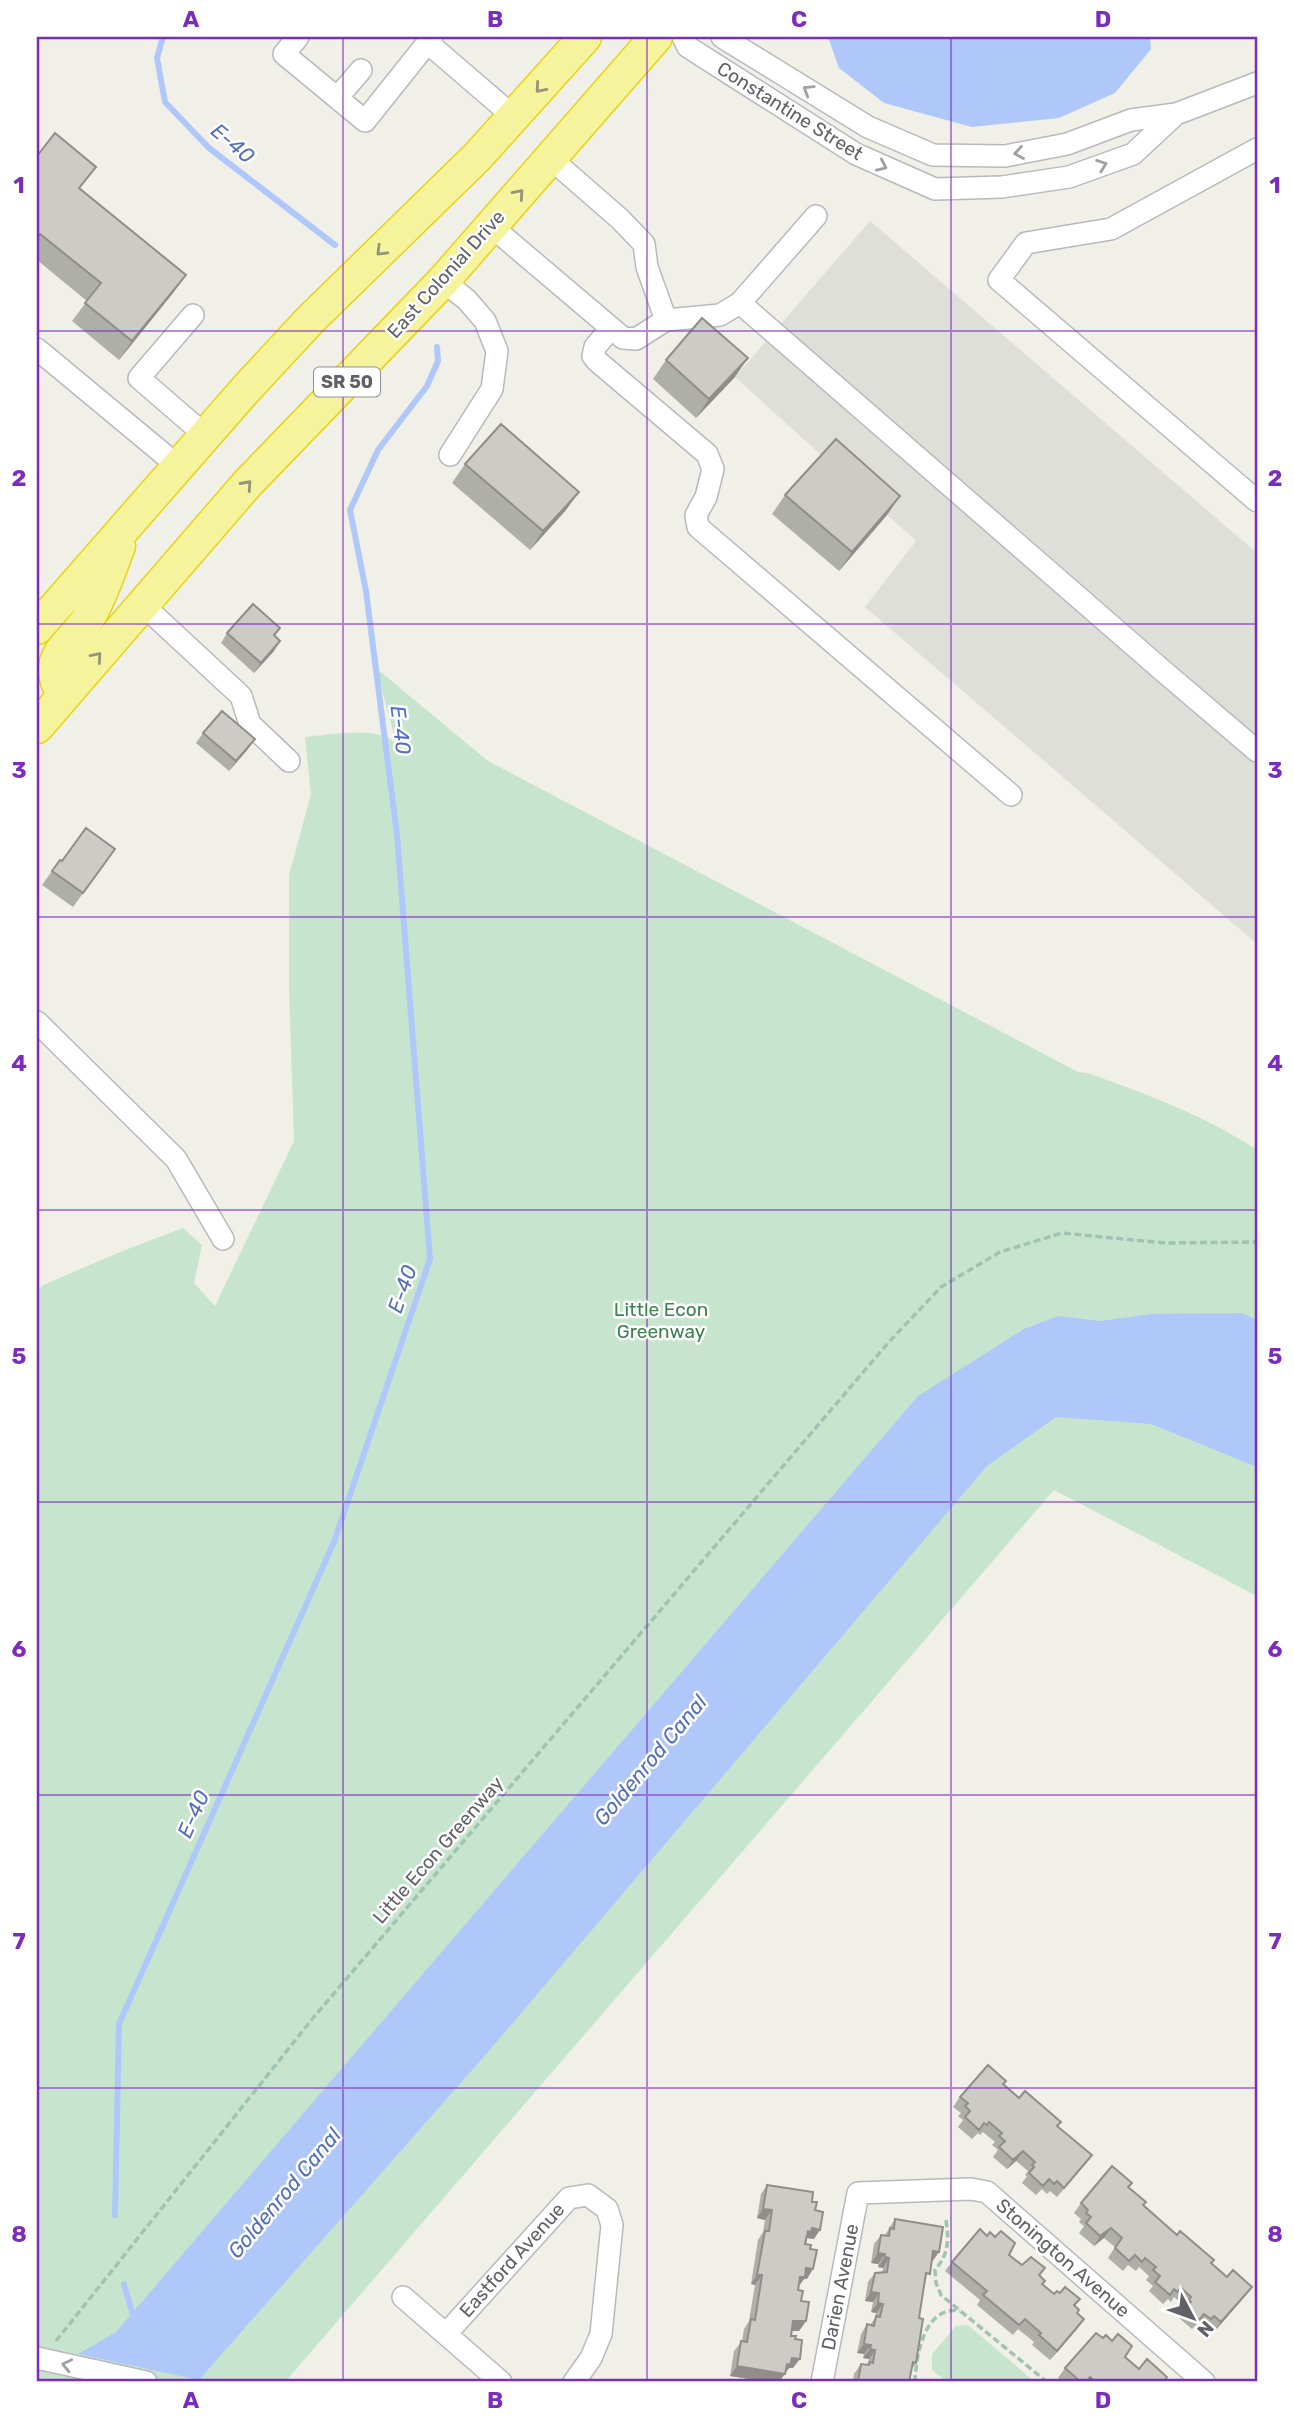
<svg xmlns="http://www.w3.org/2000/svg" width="1294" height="2419" font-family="Rubik,sans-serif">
<rect width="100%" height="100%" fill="#f0f0e8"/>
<path fill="#dfdfda" d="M870,221L1257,553V944L865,607L916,541L735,377Z"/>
<path fill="#c7e5ce" d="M376,668L488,761L1078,1072L1088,1073C1146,1094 1206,1116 1257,1150V1596L1054,1490L285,2382H259L246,2380L243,2382H37V1291L43,1285L120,1252L183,1228L202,1245L194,1283L215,1306L294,1141L289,988V875L311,794L305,737C329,735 384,724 397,746Z
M968,2325L1035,2382H947L932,2370V2354L956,2326Z"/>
<path fill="#b0c8f9" d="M828,37H1150L1151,49L1115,93L1059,118L972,127L884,103L839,68Z
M1242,1313L1257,1320V1467L1151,1424L1056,1417L987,1466L488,2052L199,2380L78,2354L116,2332L918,1396L1024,1329L1058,1316L1101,1321L1151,1314Z"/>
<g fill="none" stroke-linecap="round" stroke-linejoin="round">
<path stroke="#b0c8f9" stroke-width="6" d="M163,37L157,58L165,102L209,148L335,245
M115,2215L119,2024L334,1542L430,1259L397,835L366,591L350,510L378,450L427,386L438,361L437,347
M124,2284L134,2319"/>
<g stroke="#b8b9bd" stroke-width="24">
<path id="minor" d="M298,37L284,54L365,121L432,37
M683,37L688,47L856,154L935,189L1002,187L1069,177L1133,154L1176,114
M722,37L868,127L933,155L1005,156L1067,144L1131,120L1176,114L1257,83
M428,43L514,117
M337,98L361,70
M1257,149L1111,229L1026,243L999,280L1257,501
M550,158L620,219L644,244L647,267L666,320
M491,226L623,338L636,339L666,320L720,315L740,303L816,216
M443,281L467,300L485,321L497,351L492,389L450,455
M740,303L1162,670L1257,751
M193,315L139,378L205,435
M611,328L595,347L593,356L597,361L707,454L713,469L706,497L696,515L698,527L1011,795
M37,349L178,466
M143,605L241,696L250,724L289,761
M37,1022L176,1159L223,1239
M403,2297L501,2382
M446,2334L569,2198L588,2195L607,2209L612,2225L601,2334L591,2358L574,2382
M37,2358L146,2382
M822,2382L858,2193L971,2189L987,2192L1204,2382"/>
</g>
<g stroke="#e6d512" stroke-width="35">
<path id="highway" d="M37,628L246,389L310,320L478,156L585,37
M64,696C39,656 71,647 89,617C102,595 110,569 119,546
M37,727L247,484L443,281L656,37"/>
</g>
<path stroke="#a0c3b2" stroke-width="3.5" stroke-dasharray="7 3.5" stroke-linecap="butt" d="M946,2220C949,2241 949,2253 935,2270L936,2283L941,2295L1047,2382
M56,2341L313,2018L888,1343L941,1287L1000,1252L1062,1233L1165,1243L1257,1242
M915,2382C916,2356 924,2305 960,2311"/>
<use href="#minor" stroke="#fff" stroke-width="21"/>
<use href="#highway" stroke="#f5f39b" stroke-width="32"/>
</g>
<path fill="#afafa9" d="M37,156L80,189L173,293L119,360L72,321L87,301L37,260Z
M666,360L735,377L696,418L653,379Z
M465,464L566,510L530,550L452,483Z
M785,495L900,496L887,515L839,571L772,514Z
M227,633L274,636V651L254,673L221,643Z
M203,733L248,749L229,771L196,743Z
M115,849L73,907L42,885L60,860L62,861Z
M1003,2084L1019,2098L1061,2122L1057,2127L1092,2155L1085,2164L1057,2197L1050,2191L1047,2194L1042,2189L1036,2195L1022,2183L1027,2176L1025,2175L1028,2171L1016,2161L1007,2169L993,2157L998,2150L992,2145L995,2142L983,2132L980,2135L978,2133L972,2139L958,2127L963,2120L958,2116L961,2113L953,2107L960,2097Z
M1132,2183L1129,2188L1143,2206L1227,2277L1252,2287L1245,2296L1214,2332L1207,2325L1204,2329L1197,2324L1192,2329L1179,2318L1184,2311L1182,2309L1184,2306L1174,2297L1171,2302L1168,2299L1163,2304L1149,2291L1153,2286L1146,2280L1149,2276L1139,2267L1136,2271L1128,2265L1123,2271L1108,2258L1115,2247L1104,2238L1094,2246L1079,2233L1084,2226L1079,2222L1081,2219L1074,2213L1081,2203Z
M767,2185L812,2202L814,2239L807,2238L805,2244L807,2279H804L799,2286L798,2290L806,2321L799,2331H792L793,2368H789L779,2382H768L730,2376L734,2351L742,2341L744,2329L749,2321L755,2285L751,2284L758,2240L763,2232L765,2220L757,2218L761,2194Z
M895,2219L932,2262L924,2282L919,2318L916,2363L911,2370L909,2382H853L854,2374L861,2364L867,2365L869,2359L863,2358L864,2354L857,2353L861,2334L867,2324L870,2325L875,2318L876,2313L871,2312L873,2302L865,2301L868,2282L875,2273H882L883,2268L878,2267V2264L871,2263L874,2244L881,2235H885Z
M1009,2255L1022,2265L1045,2268L1039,2276L1043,2284L1054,2294L1060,2293L1080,2299L1075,2306L1077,2313V2329L1050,2360L1032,2345L1034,2342L1018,2329L1013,2335L977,2305L980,2300L945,2271L952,2262Z
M1125,2357L1139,2369L1167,2377L1164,2382H1064L1058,2378L1065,2368Z"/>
<path fill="#8f8e8a" d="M186,275L173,293L119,360L132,341Z
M748,358L735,377L696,418L709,399Z
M579,492L566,510L530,550L543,531Z
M900,496L887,515L839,571L852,552Z
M280,641L274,651L254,673L261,663Z
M255,739L248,749L229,771L236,761Z
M1023,2151L1016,2161L1007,2169L1013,2160Z
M763,2209L772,2210L765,2220L757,2218Z
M812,2228L820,2230L814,2239L807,2238L808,2231Z
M1111,2228L1104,2238L1094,2246L1100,2236Z
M933,2251L939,2252L932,2262Z
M878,2253L885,2254L878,2264L871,2263Z
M885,2257L889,2258L883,2268L878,2267Z
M806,2268L813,2269L807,2279H804L798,2287L794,2286Z
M757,2275H762L755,2285L751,2284Z
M1252,2287L1245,2296L1214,2332L1221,2322Z
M871,2292L879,2293L873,2302L865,2301Z
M878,2303L883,2304L876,2313L871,2312Z
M1084,2319L1077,2329L1050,2360L1057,2351Z
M793,2321H806L799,2331H786Z
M864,2344L871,2345L864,2354L857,2353Z
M870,2349L875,2350L869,2359L863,2358Z
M792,2358L800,2359L793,2368H789L779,2382H768L730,2376L737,2366Z"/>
<path fill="#cccbc5" stroke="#8f8e8a" stroke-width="2" d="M55,133L96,167L79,188L186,275L132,341L85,303L101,283L40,234L37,238V156Z
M702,318L748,358L709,399L666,360Z
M501,424L579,492L543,531L465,464Z
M836,439L900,496L852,552L785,495Z
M253,604L280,628L274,635L280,641L261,663L227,633Z
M222,711L255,739L236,761L203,733Z
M86,828L115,849L83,893L52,871L60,860L62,861Z
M988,2065L1006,2081L1003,2084L1019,2098L1025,2091L1061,2122L1057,2126L1092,2155L1064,2188L1057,2181L1054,2184L1049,2179L1043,2186L1029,2173L1034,2167L1032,2165L1035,2162L1023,2151L1013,2160L999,2147L1005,2141L999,2136L1002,2133L989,2122L987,2125L984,2123L979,2130L965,2117L970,2111L965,2106L968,2103L960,2097Z
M1112,2166L1132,2183L1128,2187L1146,2202L1143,2205L1177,2235L1180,2231L1214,2260L1211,2263L1227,2277L1233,2270L1252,2287L1221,2322L1214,2316L1211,2319L1204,2314L1199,2320L1185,2308L1191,2302L1189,2300L1191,2297L1181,2288L1177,2292L1174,2289L1170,2295L1155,2282L1160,2276L1153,2270L1156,2267L1145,2258L1142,2262L1135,2255L1129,2261L1115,2248L1122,2238L1111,2228L1100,2236L1086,2223L1091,2217L1086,2213L1088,2210L1081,2203Z
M767,2185L813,2192L812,2202H817L815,2210L823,2212L820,2230L812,2228L811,2232L808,2231L805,2244L811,2245L810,2249L817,2250L813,2269L806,2268L805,2277H800L798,2290L803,2291L801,2301L809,2302L806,2321H793L791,2336H796L795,2339L802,2340L800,2359L792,2358L790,2365L787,2364L785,2374L737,2366L741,2341L747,2342L751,2319L755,2320L762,2275H757L765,2231H769L772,2210L763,2209Z
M895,2219L943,2227L939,2252L933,2251L930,2274L926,2273L919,2318L923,2319L916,2363L913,2362L909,2382H858L861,2364L869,2365L870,2362L873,2363L875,2350L870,2349L871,2345L864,2344L867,2324L874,2326L876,2316L880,2317L883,2304L878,2303L879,2293L871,2292L875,2273L887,2272L889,2258L885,2257V2254L878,2253L881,2235L889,2236L890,2228L894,2229Z
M980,2229L987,2236L990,2232L995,2237L1001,2231L1015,2243L1009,2255L1022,2265L1031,2257L1045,2268L1039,2275L1045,2281L1042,2284L1054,2294L1057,2291L1060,2293L1065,2287L1080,2299L1074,2305L1079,2310L1077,2313L1084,2319L1057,2351L1039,2335L1041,2333L1025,2319L1019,2325L983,2295L987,2291L952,2262Z
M1096,2333L1103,2338L1106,2335L1112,2341L1118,2334L1132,2346L1125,2357L1139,2369L1147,2359L1167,2377L1163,2382H1096L1090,2377L1086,2382H1081L1065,2368Z"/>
<defs><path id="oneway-chevron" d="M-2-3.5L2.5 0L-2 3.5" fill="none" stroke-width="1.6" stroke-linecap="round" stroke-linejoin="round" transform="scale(1.75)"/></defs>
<g stroke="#949479">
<use href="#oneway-chevron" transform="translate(540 88) rotate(131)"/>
<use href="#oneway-chevron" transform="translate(519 194) rotate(-49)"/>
<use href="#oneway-chevron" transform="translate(381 251) rotate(135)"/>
<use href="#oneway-chevron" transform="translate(247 485) rotate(-48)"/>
<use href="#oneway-chevron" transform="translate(97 657) rotate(-49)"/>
</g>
<g stroke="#a0a0a4">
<use href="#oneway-chevron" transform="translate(808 90) rotate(-148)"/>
<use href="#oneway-chevron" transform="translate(1019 153) rotate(170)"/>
<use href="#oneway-chevron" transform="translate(1102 165) rotate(-20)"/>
<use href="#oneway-chevron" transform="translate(882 166) rotate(24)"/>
<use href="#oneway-chevron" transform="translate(67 2365) rotate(-167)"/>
</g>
<path fill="none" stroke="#7b2cbf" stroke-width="2" stroke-opacity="0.55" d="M343,37V2382M647,37V2382M951,37V2382M37,331H1257M37,624H1257M37,917H1257M37,1210H1257M37,1502H1257M37,1795H1257M37,2088H1257"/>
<g text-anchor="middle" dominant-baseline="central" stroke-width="5" stroke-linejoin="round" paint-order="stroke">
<rect fill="#fff" stroke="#909095" stroke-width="2" x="314" y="367.5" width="66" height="29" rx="5"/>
<g font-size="18" font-weight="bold" fill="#606167">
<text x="347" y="382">SR 50</text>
</g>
<g font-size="19" fill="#606167" stroke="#fff">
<text transform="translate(790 111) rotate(32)">Constantine Street</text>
<text transform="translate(446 274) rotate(-48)">East Colonial Drive</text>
<text transform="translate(438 1850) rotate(-49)">Little Econ Greenway</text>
<text transform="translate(1063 2258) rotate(41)">Stonington Avenue</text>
<text transform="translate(512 2260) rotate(-48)">Eastford Avenue</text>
<text transform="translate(840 2287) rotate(-79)">Darien Avenue</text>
</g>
<g font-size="19" fill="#3c8150" stroke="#fff">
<text x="661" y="1309">Little Econ<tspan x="661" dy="22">Greenway</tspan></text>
</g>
<g font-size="21" font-style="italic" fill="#536ebc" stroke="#fff">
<text transform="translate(233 143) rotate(40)">E-40</text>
<text transform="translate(401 730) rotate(83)">E-40</text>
<text transform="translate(402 1289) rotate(-71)">E-40</text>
<text transform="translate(650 1760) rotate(-50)">Goldenrod Canal</text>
<text transform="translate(193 1814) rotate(-66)">E-40</text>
<text transform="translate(284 2193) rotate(-50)">Goldenrod Canal</text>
</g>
</g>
<rect width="1294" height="2419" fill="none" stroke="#ffffff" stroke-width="77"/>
<g transform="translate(1193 2318) rotate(131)" stroke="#ffffff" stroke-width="5" paint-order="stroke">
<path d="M0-5L12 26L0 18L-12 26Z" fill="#606167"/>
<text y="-10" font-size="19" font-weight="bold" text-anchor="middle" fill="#606167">N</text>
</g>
<rect x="38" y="38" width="1218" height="2342" fill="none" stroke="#7b2cbf" stroke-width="2.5"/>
<g font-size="23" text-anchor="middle" font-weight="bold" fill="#7b2cbf">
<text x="191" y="27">A</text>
<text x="495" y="27">B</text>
<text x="799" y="27">C</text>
<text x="1103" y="27">D</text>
<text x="19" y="193">1</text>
<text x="1275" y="193">1</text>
<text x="19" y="486">2</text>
<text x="1275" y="486">2</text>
<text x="19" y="778">3</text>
<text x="1275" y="778">3</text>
<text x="19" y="1071">4</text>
<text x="1275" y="1071">4</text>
<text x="19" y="1364">5</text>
<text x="1275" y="1364">5</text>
<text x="19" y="1657">6</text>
<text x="1275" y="1657">6</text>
<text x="19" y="1949">7</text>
<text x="1275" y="1949">7</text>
<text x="19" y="2242">8</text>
<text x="1275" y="2242">8</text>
<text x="191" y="2408">A</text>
<text x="495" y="2408">B</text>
<text x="799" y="2408">C</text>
<text x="1103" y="2408">D</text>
</g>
</svg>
